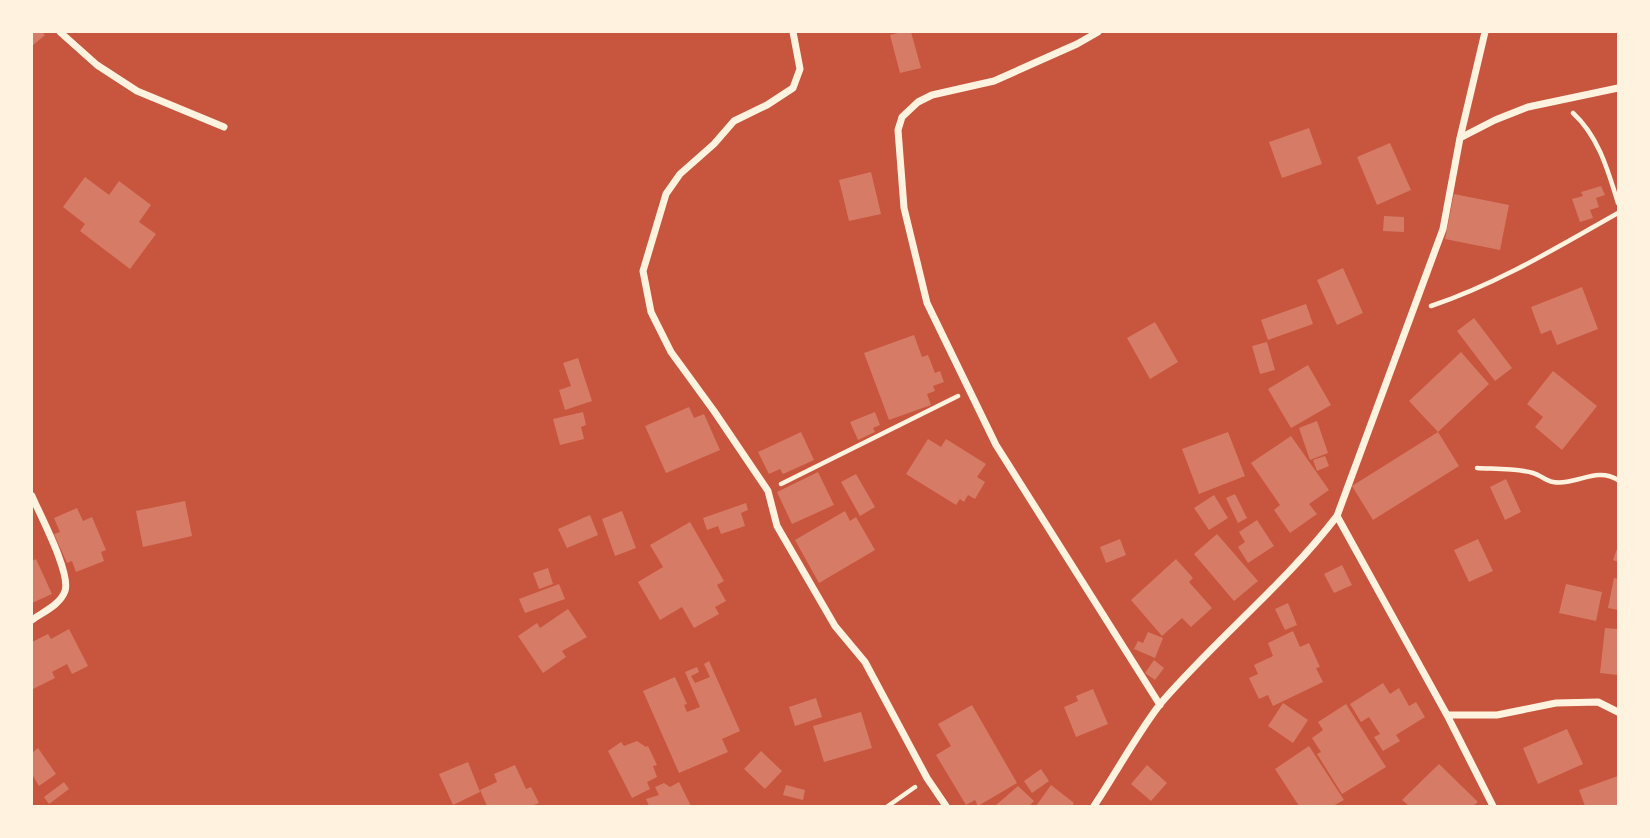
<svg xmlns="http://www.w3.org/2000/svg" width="1650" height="838" font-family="'Sofia Sans Condensed',sans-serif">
<rect width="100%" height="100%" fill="#c8553d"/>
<path fill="#d67c66" d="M32,32H42L45,35L32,46Z
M902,32H911L921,68L900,73L890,35Z
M1309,128L1322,164L1282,178L1269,142Z
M1390,143L1411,190L1377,205L1357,157Z
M871,172L881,214L849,221L839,180Z
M85,177L109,195L119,181L151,205L139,222L156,234L130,269L80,231L85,224L63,207Z
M1601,186L1605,195L1596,198L1599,207L1590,210L1593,218L1580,222L1572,199L1583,196L1581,192Z
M1454,194L1509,205L1500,250L1445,239Z
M1384,216L1404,217V232L1383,231Z
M1343,268L1363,313L1337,325L1317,280Z
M1582,287L1598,329L1557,345L1551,330L1541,334L1531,307Z
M1306,304L1313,324L1268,340L1261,320Z
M1474,318L1512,368L1495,381L1457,331Z
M1155,322L1178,362L1150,379L1127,338Z
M914,335L922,357L928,355L935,373L940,371L944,382L933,386L935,391L927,394L931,405L889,420L864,353Z
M1267,342L1275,370L1260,374L1252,346Z
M1461,352L1489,384L1438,432L1409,401Z
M578,358L592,401L565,410L559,390L571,386L563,363Z
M1308,365L1331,405L1291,428L1268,389Z
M1553,371L1597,406L1562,450L1535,427L1543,417L1527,404Z
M689,407L694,418L704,414L720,450L666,473L645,426Z
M583,412L586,425L581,427L584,439L560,445L553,419Z
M875,412L880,425L873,428L875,432L858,440L850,422Z
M1317,421L1328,453L1310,460L1299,428Z
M801,432L814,460L783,474L780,469L769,474L758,452Z
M1228,432L1245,476L1199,494L1182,449Z
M1438,432L1459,466L1373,520L1352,486Z
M1291,436L1329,490L1309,504L1317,514L1290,533L1274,510L1280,505L1251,463Z
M928,439L941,447L946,439L986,464L977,477L985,482L975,499L968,495L964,502L960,499L956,505L906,474Z
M1325,456L1329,466L1317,471L1313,460Z
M818,472L834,505L792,524L777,492Z
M856,474L875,507L860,516L841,482Z
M1506,479L1521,512L1505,520L1490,487Z
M1235,494L1247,518L1238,523L1226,498Z
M1214,495L1228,518L1209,530L1194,508Z
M185,501L192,536L143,547L136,511Z
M746,503L748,510L741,513L745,526L721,534L718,526L707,530L703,518Z
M77,508L83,521L92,517L106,550L101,552L104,561L76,572L72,561L67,563L54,534L60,532L54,518Z
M622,511L636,548L615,556L602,519Z
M845,511L850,521L856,517L875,550L819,583L795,540Z
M590,515L598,535L567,548L558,529Z
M1257,520L1274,546L1248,563L1238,547L1245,542L1239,532Z
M690,522L724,581L717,585L726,601L715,607L719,614L694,628L682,607L660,620L638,582L663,567L650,545Z
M1217,534L1258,581L1234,601L1194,554Z
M1120,539L1126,555L1106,563L1100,547Z
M1478,539L1493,571L1469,582L1454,550Z
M1618,546V562L1613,560Z
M36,559L52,594L32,603V561Z
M1176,559L1193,578L1189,582L1212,608L1191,627L1182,618L1162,636L1131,600Z
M1342,565L1352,585L1334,593L1324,574Z
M548,568L553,584L539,589L533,573Z
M1614,578L1618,579V610L1608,608Z
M559,584L565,599L525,613L519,599Z
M1566,584L1602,592L1596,621L1559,613Z
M1288,603L1297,625L1285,630L1275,609Z
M568,609L587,637L562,651L566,657L543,673L518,636L537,623L540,628Z
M1605,628L1618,629V675L1600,673Z
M69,629L88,666L72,674L67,664L52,672L55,678L33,689L32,642L48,634L51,639Z
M1293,631L1300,647L1309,643L1320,667L1316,668L1323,682L1273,706L1268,695L1259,699L1249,678L1258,674L1254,665L1273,656L1268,643Z
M1148,632L1163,638L1155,658L1134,649L1138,641L1143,643Z
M1154,660L1164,668L1155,680L1145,673Z
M709,661L740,731L722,739L728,752L679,773L643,691L675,677L687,704L684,705L687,712L700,707L685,672L697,667L699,672L691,676L695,683L710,677L704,664Z
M1383,683L1390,694L1399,688L1409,706L1416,702L1425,717L1396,735L1400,741L1383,751L1374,737L1380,734L1369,717L1361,722L1350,704Z
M1093,689L1108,724L1076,737L1064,707L1078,701L1076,696Z
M816,698L822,717L795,726L789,707Z
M1283,703L1308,720L1293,743L1268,726Z
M1346,704L1386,767L1342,794L1317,754L1321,752L1312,738L1323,730L1318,722Z
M972,705L1017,783L978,806L975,800L966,805L936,755L951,746L938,724Z
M861,712L872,748L824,762L813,726Z
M1567,729L1583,764L1538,784L1523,748Z
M637,741L646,747L648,746L657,765L653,766L657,777L647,782L650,789L632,798L608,751L621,742L624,746Z
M1309,746L1344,800L1333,806H1299L1275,769Z
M38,748L56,774L39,786L32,774V753Z
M761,751L782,771L765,789L744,769Z
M468,762L480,792L453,805L439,774Z
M1439,764L1478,802L1473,806H1409L1402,800Z
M515,765L526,789L531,787L539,803L531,806H487L480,790L497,782L494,774Z
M1147,765L1167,783L1151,801L1131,784Z
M1041,769L1049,781L1032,793L1024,781Z
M1618,776V806H1585L1579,790Z
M64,782L69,789L49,804L44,797Z
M679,782L691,806H649L646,799L659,795L655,787L664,783L670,787Z
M786,785L805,790L803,800L783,795Z
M1051,785L1074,803L1072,806H1036Z
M1018,786L1034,801L1029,806H995Z"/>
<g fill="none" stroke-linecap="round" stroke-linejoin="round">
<path stroke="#fff3e0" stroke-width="4.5" d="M1573,113C1599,137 1608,171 1618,203
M1431,306C1497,284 1558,247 1618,213
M1477,468C1494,469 1516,468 1533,473C1540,475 1546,481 1553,482C1576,486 1596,466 1618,480
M781,484L958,396
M888,806L915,787"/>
<path stroke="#fff3e0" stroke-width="7" d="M60,32L97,65L137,91L224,127
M793,32L800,69L793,88L767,105L734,121L714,144L680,174L666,194L643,271L651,312L671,352L714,411L768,491L777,526L835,626L865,662L927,778L946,806
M1098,32L1077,44L994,81L932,95L918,102L902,117L898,130L904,208L927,303L996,445L1160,705
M1460,138L1495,120L1528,107L1618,88
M32,496C40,515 71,573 65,591C60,605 43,612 32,620
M1337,516L1447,715L1493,806
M1447,715H1497L1556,703L1598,702L1618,712
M1094,806C1115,775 1138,732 1161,703C1217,638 1285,584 1337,516L1443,229L1460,138L1485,32"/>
</g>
<rect width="1650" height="838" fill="none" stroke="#fff3e0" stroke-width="66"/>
</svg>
